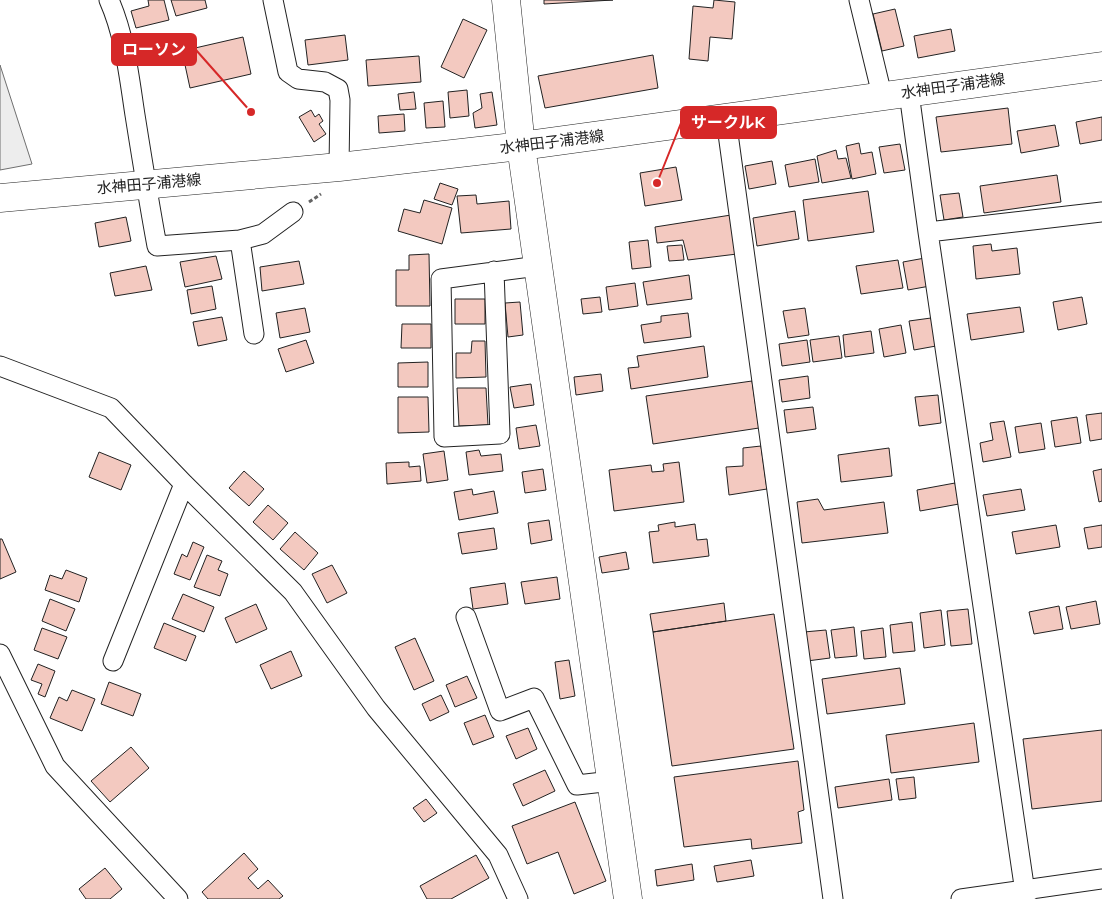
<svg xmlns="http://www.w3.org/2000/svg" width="1102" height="899" font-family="'Nunito Sans','Noto Sans JP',sans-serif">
<rect width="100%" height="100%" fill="#fff"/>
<path fill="#ededed" stroke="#6f6f6f" d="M0,65L32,164L0,170Z"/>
<path fill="#f3c9c0" stroke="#222" d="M148,0H164L169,20L136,28L131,11L149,6Z
M171,0H205L207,8L176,16Z
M544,0H613L544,4Z
M714,0L735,2L732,39L710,37L708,61L689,59L693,6L713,8Z
M895,9L904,46L882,51L873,14Z
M463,19L487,30L464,78L441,67Z
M951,29L955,51L918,58L914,36Z
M345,35L348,60L308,65L305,40Z
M243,37L251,74L190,88L182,51Z
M653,55L658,88L545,108L538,76Z
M419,56L421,82L368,86L366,60Z
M467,90L469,116L450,118L448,92Z
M414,92L416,109L400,110L398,94Z
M492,92L497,125L475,128L473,113L482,108L480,94Z
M443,101L445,127L426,128L424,103Z
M1008,108L1012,144L941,152L936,117Z
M311,110L315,117L319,114L323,121L319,124L326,134L314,142L299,117Z
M404,114L405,131L379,133L378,116Z
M1102,117V140L1080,144L1076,122Z
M1055,125L1059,146L1021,153L1017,131Z
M859,143L861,154L872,152L876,174L852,179L846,146Z
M900,144L905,170L884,173L879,147Z
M836,150L838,159L846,158L851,178L822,183L817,156Z
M815,159L819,182L789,187L785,165Z
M772,161L776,184L749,189L745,166Z
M676,167L682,200L645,206L640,173Z
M1057,175L1061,202L984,213L980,186Z
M440,183L458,189L452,205L434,199Z
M868,191L874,232L808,241L803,200Z
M959,193L963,217L944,220L940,195Z
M476,195L477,204L509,201L511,229L461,233L457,196Z
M424,200L452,208L442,244L398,231L404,209L420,213Z
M795,211L799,239L757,246L753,218Z
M731,215L737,254L688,260L683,240L657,243L655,227Z
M126,217L131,241L99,247L95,223Z
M648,240L651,267L632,269L629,242Z
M991,244L992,251L1017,248L1020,274L976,279L973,246Z
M682,245L684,260L669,261L667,246Z
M429,254L430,306H396V270H409V255Z
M216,256L222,279L185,287L180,262Z
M925,258L930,286L908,290L903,262Z
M898,260L903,288L861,294L856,266Z
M299,261L304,284L262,291L260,267Z
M146,266L152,290L115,296L110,273Z
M689,275L692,299L647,305L643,282Z
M635,283L638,306L609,310L606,287Z
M212,286L216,309L191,314L187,290Z
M600,297L602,312L583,314L581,299Z
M1082,297L1087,324L1058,330L1053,302Z
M455,299H485V324H455Z
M520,302L523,335L508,337L505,303Z
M1020,307L1024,332L971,340L967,314Z
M305,308L310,332L280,338L276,313Z
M805,308L809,335L788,338L783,311Z
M688,313L691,337L644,343L641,325L661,322V316Z
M222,317L227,340L198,346L193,322Z
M931,318L936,346L914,350L909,321Z
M402,324H431V348H401Z
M901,325L906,353L884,357L879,329Z
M871,331L874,353L845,357L843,335Z
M839,336L842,358L813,362L810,340Z
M306,340L314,363L286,372L278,349Z
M807,340L810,362L782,366L779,344Z
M472,341H485L486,377L456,378V353H471Z
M704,346L708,377L631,389L628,368L639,367L637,356Z
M428,362V387H398V363Z
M601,374L603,391L576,395L574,377Z
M808,376L810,398L782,402L779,380Z
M752,381L759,428L653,444L646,396Z
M531,384L534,405L514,408L510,387Z
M457,388H486L488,425L459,426Z
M938,395L941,423L919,426L915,397Z
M398,397H428L429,432L398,433Z
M813,407L816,429L787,433L784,410Z
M1102,413V439L1090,441L1086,415Z
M1077,417L1081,443L1055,447L1051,421Z
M1004,421L1011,457L983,462L980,443L993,440L990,423Z
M1041,423L1045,449L1019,453L1015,427Z
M536,425L540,446L519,449L516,428Z
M761,446L767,489L729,495L726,467L743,466V448Z
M889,448L892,476L841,482L838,455Z
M479,450L481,456L501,454L503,471L469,475L466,452Z
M444,451L448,480L427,483L423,454Z
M99,452L131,465L121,490L89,477Z
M409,462V467L420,466L421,481L387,484L386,463Z
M679,462L684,502L614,511L609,470L651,465L652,472L664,471L663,464Z
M543,469L546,490L525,493L522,472Z
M1102,469V501L1099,502L1093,471Z
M244,471L264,489L249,506L229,488Z
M955,483L959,504L920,511L917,490Z
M472,489L473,495L494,491L498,513L459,520L454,492Z
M1021,489L1025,510L987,516L983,495Z
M818,499L824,510L884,502L888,533L802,543L797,502Z
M268,505L288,523L273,540L253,522Z
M549,520L552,540L531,544L528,523Z
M675,522V527L695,524L697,540L707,539L709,556L653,563L649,532L659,531L658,525Z
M1056,525L1060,547L1016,554L1012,532Z
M1102,525V547L1088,549L1084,528Z
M494,528L497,549L462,554L458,533Z
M295,532L318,553L304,570L280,549Z
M0,539H2L16,572L0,579Z
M193,542L204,547L190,580L174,574L182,554L187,557Z
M626,552L629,569L602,573L599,557Z
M207,555L222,561L218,570L228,574L220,596L194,587Z
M332,565L347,593L327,603L312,574Z
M66,570L87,578L79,602L45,590L50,575L62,579Z
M557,577L560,599L525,604L521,582Z
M505,583L508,604L473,609L470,588Z
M183,594L214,607L204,632L172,619Z
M50,599L75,609L66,631L42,621Z
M1096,601L1100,624L1071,629L1066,607Z
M724,603L726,621L653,632L650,614Z
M256,604L267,629L236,643L225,618Z
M1059,606L1063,629L1034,634L1029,612Z
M968,609L972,644L951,646L947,611Z
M941,610L945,645L924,648L920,613Z
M774,614L794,749L672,766L653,632Z
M912,622L915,651L893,653L890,625Z
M164,623L196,636L186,661L154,648Z
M854,627L857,656L835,658L831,630Z
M42,628L67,637L58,659L34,650Z
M883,628L886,657L864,659L861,631Z
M826,630L830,658L807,661L804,632Z
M415,638L434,681L414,690L395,647Z
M291,651L302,676L271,689L260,665Z
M569,660L575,696L560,699L555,662Z
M38,664L55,671L45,697L38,694L42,684L31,680Z
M900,668L905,704L827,714L822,679Z
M467,676L477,698L455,707L446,685Z
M109,682L141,694L133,716L101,704Z
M72,690L95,699L82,731L50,718L59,697L67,701Z
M441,695L449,712L430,721L422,704Z
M485,715L494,737L473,745L464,723Z
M974,723L979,762L891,773L886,735Z
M528,728L537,749L516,759L506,736Z
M1102,730V801L1032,809L1023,739Z
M131,747L149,768L110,802L91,781Z
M798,761L804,810L798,812L802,843L752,849L751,839L684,847L674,777Z
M545,770L555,791L523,806L513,784Z
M914,777L916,798L899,800L896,779Z
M889,779L892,800L838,808L835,787Z
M426,799L437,813L424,822L413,808Z
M575,802L606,881L574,894L558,852L527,864L512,826Z
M244,853L258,869L248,878L258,889L268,880L283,896L279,899H208L202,892Z
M476,855L489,878L451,899H427L420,886Z
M751,860L754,876L717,882L714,866Z
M692,864L694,880L657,886L655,870Z
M105,868L122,889L110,899H86L79,889Z"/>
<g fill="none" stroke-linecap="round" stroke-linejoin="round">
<g stroke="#222" stroke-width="21">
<path id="street" d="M109,0C125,36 129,76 135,115C142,159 149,203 157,246L240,240L263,234L293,212
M273,0L288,72L298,79L325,82L338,89L340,100L339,167
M859,0L882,95
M909,93L928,232L1026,899
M726,119L833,899
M928,232L1102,212
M240,240L254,334
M494,271L500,434L444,437L441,279L538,266
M0,366L111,408L184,484L293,592L376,708L498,855L518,899
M466,617L500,711L534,698L577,785L612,781
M0,654L55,766L178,899
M113,661L184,484
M961,899L1102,879"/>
</g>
<g stroke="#222" stroke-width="29">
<path id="secondary" d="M506,0L521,146L628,899
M0,198L339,167L521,146L1102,66"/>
</g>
<path stroke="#646464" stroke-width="3" stroke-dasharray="4 2.5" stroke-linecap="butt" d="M309,202L321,194"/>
<use href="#street" stroke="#fff" stroke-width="19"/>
<use href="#secondary" stroke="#fff" stroke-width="28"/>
</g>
<g text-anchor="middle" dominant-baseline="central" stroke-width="4" stroke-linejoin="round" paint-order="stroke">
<g font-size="15" fill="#222" stroke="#fff">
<text transform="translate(953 86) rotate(-8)">水神田子浦港線</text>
<text transform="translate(552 142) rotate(-7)">水神田子浦港線</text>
<text transform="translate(149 184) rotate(-5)">水神田子浦港線</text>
</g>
</g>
<path fill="none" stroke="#d62828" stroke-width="2" d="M251 112L196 50M657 183L681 123"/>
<g fill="#d62828" stroke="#fff" stroke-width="2">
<circle cx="251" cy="112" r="5"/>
<circle cx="657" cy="183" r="5"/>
</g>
<g fill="#d62828" stroke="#d62828" stroke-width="2">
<rect x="112" y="34" width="84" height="31" rx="5"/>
<rect x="681" y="107" width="95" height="31" rx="5"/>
</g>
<g font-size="16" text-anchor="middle" font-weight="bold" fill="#fff">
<text x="154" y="55">ローソン</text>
<text x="728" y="128">サークルK</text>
</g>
</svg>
